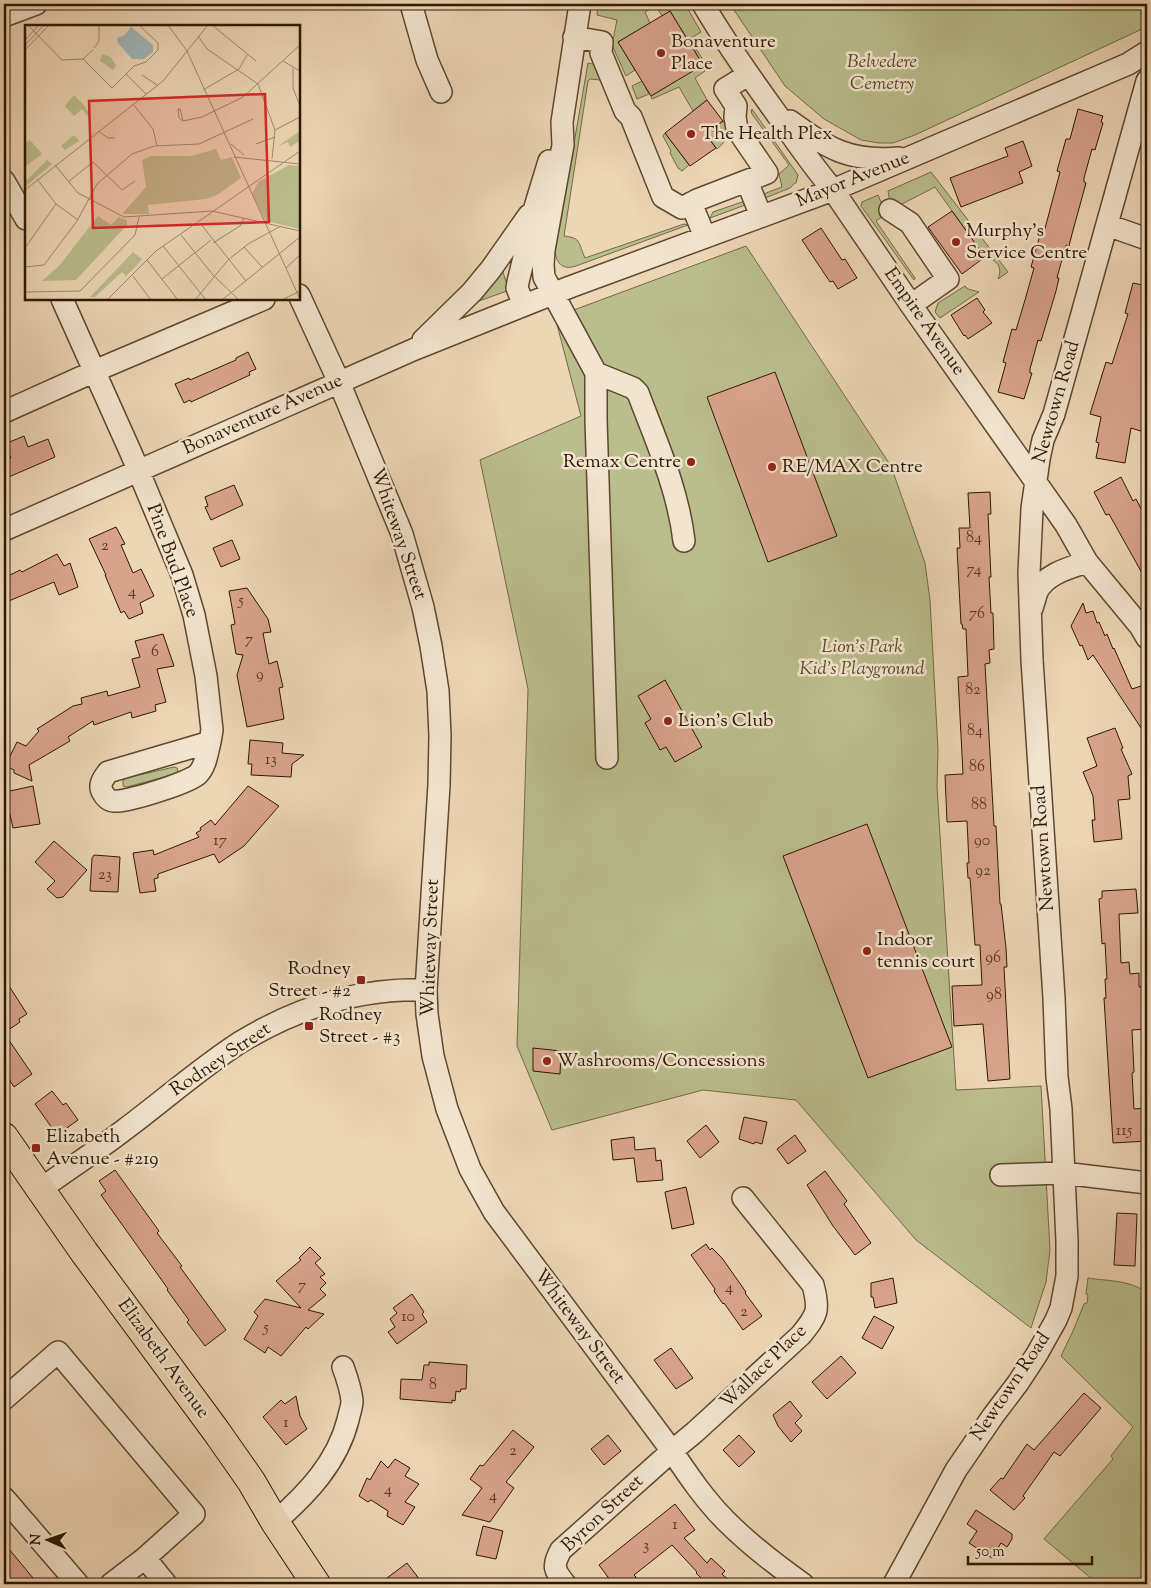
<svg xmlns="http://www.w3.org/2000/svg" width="1151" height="1588" font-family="'Sorts Mill Goudy',serif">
<rect width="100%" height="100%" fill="#edd6b5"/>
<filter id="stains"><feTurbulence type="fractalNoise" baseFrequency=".004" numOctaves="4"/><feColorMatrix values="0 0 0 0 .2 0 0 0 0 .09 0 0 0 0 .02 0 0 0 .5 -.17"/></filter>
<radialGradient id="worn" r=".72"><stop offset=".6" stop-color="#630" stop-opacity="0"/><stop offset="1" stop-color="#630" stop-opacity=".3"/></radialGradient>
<path fill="#babd8c" stroke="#746a46" d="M598,4H685L701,32L688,40L670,11L662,16L656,6L645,12L650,23L618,42L635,70L626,76L612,45L617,20L597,15Z
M730,4H1147V5L1142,29L915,135L893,143H879L861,140L824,119L785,86Z
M693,47H695L706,65L704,67L705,71L695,78L707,100L693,111L679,87L652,99L651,96L702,65Z
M588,63L597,65L601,80L590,79L588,81L564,236C582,238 578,243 585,258L684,224L688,225L576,266C564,270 557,265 555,252Z
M642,81L649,94L637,99L632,86Z
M752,109L798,175L796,183H795L790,188L765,198L764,195L766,193L782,187L779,174L789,165L752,114L751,111Z
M723,121C732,131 727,141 717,149L710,140L716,135L712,129Z
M665,133L689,165L682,171L678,168L670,153L671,151L663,136Z
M931,172L1008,272L998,279C1003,267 997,260 985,257L935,187L898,206L890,202L888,191Z
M878,195L886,214L876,221L915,278L914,280L861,206L862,202Z
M742,202L748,204L710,218L713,212Z
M746,246L891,466L925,563L930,600L938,750L937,787L956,1090L1041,1086L1050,1250L1046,1282L1031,1328L916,1240L796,1100L703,1090L552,1130L517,1046L528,689L480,460L581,416L555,317Z
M502,269L508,288L507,291L479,301V300Z
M965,286L968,289L979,292L940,318L935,312L938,303Z
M174,767L177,768L178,771L175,774L127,787L123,786V781L126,778Z
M1088,1278C1107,1281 1131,1280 1147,1293V1584H1098L1044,1539L1113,1459L1111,1456L1133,1427L1061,1356L1073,1331L1084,1304L1087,1303L1088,1295L1086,1294Z"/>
<path fill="#d9a28d" stroke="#2d1800" d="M670,11L703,65L651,96L618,42Z
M707,100L723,121L712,129L716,135L710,140L716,148L690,166L665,133Z
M1078,109L1103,116L1101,122L1103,123L1095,150L1092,149L1084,178V182L1086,183L1072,234L1069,246L1066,245L1058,274L1057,278H1059L1056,291L1041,341L1038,340L1030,369V373H1032L1024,399L998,392L1006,363L1003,362L1012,329L1016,330L1025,300L1034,268L1031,267L1040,235L1043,236L1060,172L1057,171L1066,139H1070Z
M1023,141L1032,166L1019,172L1023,183L961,207L950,178L1008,156L1005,148Z
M952,211L985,257L962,274L928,227Z
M821,228L842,260L845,259L857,278L838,289L833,281L830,282L802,240Z
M1133,283L1147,286V433L1131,428L1125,463L1096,458L1099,443L1096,442L1101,417L1090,414L1106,362L1112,364L1128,314L1125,313Z
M977,298L985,310L983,312L992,323L968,339L965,335L964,336L951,315Z
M248,352L256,369L249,372L250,375L191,402L190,400L184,403L175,384L189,378L190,380L236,360V358Z
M775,372L837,536L768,562L707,397Z
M24,436L28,447L48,439L55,457L4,479V461L11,458L5,444Z
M1121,477L1133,501L1136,499L1147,520V582L1109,514L1106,515L1094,492Z
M234,485L243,505L211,520L205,507L208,506L205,497Z
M990,492L991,514H988L991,577H989L991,613H993L994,649L989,650L990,663L985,664L994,826H996L1000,904H1001L1006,948L1007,967H1004L1010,1079L988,1081L983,1024L954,1026L952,986L982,985L980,945H975L970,878H968L967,863H969L967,821L947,822L945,775L963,774L958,677L968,676L966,629H963L962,624H961L957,548H960L959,528H970L968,493Z
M116,527L125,544L121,545L133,573L141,569L154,596L140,603L143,613L129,619L124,611L121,613L105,575H106L89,539Z
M232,540L240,559L221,567L213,548Z
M57,554L64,566L70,563L78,587L59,595L54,582L4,603V578L20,570L22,572Z
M247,588L268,619L271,632L263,633L269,664L277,661L283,687L279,688L284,719L247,727L237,675L243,655L236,654L231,625L235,624L229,591Z
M1083,603L1086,613L1093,611L1097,623L1099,622L1105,636L1107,634L1113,649L1114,648L1132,689L1144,685L1147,694V737L1093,655L1088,660L1082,645L1080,646L1071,626Z
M163,634L174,666L157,669L166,702L155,705L156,711L132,718L131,712L94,725L93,721L68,737L70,741L29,765L32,781L14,773V770L5,766L17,742L26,746L39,731L37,729L73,706L82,704L81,698L107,691L108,696L140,687L132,659L140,657L135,641Z
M665,680L702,747L675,762L666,747L660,750L645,723L651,719L638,696Z
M1115,728L1123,748L1121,749L1132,774L1128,776L1130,799L1118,800L1122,839L1094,842L1092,820H1095L1093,796L1083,772L1097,766L1087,738Z
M250,740L283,743L282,753L304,755L292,764L291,777L251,775L252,764H248Z
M33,786L40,824L13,828L5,792Z
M248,786L279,806L244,846L219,863L214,854L158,874V878L154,879L156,891L140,893L133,853L153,850L154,855L199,837L196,833L201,830L200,828L211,820L215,825Z
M867,824L952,1047L868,1078L783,856Z
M54,841L87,870L63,897L57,898L47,889L55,881L35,862Z
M94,855L120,857L118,892L90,891L92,858Z
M1136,889L1138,913L1119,914L1121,963L1129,962L1130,974L1139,973V987L1147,986V1029L1132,1030L1134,1072L1132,1073L1134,1109L1147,1108V1141L1113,1143L1104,998H1106L1105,979H1107L1105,943L1102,944L1099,899L1102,898V891Z
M4,978L27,1014L19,1019L20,1022L4,1033L32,1074L14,1087L4,1071Z
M533,1048L561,1051L560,1074L533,1071Z
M52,1091L63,1105L66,1103L78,1120L57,1135L35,1104Z
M744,1117L767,1122L762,1144L755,1142L754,1144L739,1139Z
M706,1125L719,1142L700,1158L687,1141Z
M795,1135L806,1151L788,1164L777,1149Z
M634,1137L635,1150L655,1148L656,1161L661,1160L663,1180L637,1182L634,1158L613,1160L611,1140Z
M115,1170L159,1231L157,1233L182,1266L180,1267L226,1330L205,1346L187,1322L189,1320L167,1290L168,1289L101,1195L106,1191L99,1181Z
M825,1171L847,1201L844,1204L871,1243L855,1255L833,1226L807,1185Z
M686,1187L694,1224L672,1229L665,1192Z
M1117,1213L1137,1214L1135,1266L1114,1265Z
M706,1244L710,1250L712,1248L722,1258L746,1292L745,1293L762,1316L743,1330L724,1303L723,1304L714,1291L715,1289L691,1255Z
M310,1247L321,1258L315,1263L325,1274L320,1277L326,1283L320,1289L326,1295L308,1310L324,1314L308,1329L306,1327L281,1356L268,1347L265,1353L244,1339L258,1316L254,1312L265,1299L301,1308L276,1281L301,1260L299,1258Z
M893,1278L897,1303L875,1308L873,1297H871V1283Z
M412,1294L424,1312L422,1314L427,1322L397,1344L388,1332L395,1327L390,1319L397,1313L393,1308Z
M874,1316L894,1327L882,1349L862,1338Z
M671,1348L693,1378L676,1389L654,1360Z
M841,1356L856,1373L827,1399L812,1382Z
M429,1362L467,1365L466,1389H461L460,1392L456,1391L455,1401L452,1400V1403L400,1399L401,1379L422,1380L424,1365H429Z
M1084,1393L1101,1408L1060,1456L1054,1452L1023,1496L1025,1498L1014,1510L990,1490L1001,1478L1003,1479L1027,1444L1034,1450Z
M296,1396L300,1416L307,1429L286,1445L263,1417L281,1400L285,1404Z
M790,1401L802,1416L795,1423L802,1431L791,1442L778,1426L773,1415Z
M513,1430L534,1447L506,1482L514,1488L490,1522L462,1515L482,1488L470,1479L480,1465L483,1466Z
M608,1435L621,1451L604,1465L591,1449Z
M739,1435L755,1452L739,1467L723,1450Z
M395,1459L410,1468L405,1476L419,1484L405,1502L415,1507L403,1525L387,1516L388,1511L371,1500L368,1502L359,1496L367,1478L370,1480L381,1461L388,1468Z
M675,1504L695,1530L684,1538L707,1563L711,1558L725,1571L722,1574L733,1584H707L696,1573L697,1572L672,1545L634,1575L636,1577L635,1579L639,1584H613L599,1565Z
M976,1510L1012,1534V1539L1007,1547L1001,1543L992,1558L969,1543L977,1531L967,1524Z
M483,1526L503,1531L496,1559L476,1555Z
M4,1543L38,1584H4Z
M407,1563L423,1584H379Z"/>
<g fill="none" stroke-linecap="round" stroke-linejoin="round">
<g stroke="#5d482d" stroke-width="24">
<path id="minor" d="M411,4L427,60L441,92
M580,4L562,122L563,145L544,250L543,265L544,277L596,373V420L607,758
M703,4C725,42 750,77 776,113C794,139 812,165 833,190L911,305L1066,525L1087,562L1140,626L1147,638
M4,16L36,4
M574,37L602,42L601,53L625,111L631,117L663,197L682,208L697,200L767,173L737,129L735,117L736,106L725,89L748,75
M790,121C829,149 849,162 899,158
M4,181L26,219
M747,181L761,216
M691,203L705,237
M890,210L910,223L948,279L911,305
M1107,225L1147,239
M299,295L339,382L402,534L423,607L431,646L438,691L440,736L439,785L426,990L427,1014L433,1056L447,1109L470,1169L494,1212L672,1451C688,1475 705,1500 726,1521C749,1544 776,1565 803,1584
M62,299L131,453L182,575L194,615L206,676L212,730L210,742
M524,305L517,288L518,282L532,224L535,207L549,161
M423,340L472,292L491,269L529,215
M596,373L633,388L638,393C656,441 678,489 684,541
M4,412L104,367L264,299
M4,530L415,349L570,287L833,190L1128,64L1147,52
M1032,608C1034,603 1035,597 1037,592C1045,574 1069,568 1087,562
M210,742C207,753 206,766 198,774C191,782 125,803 114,801C109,801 105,797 103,793C98,785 103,779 108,772Z
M1001,1175L1063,1173L1147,1183
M41,1189C68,1169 97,1151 124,1130C163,1101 199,1069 239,1043C296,1008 360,988 426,990
M4,1399L58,1352L194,1514L145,1558L111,1584
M4,1498L78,1584
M275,1522C307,1494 337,1463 348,1420C349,1414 352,1407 352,1401C351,1389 347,1378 343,1367
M145,1558L166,1584
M565,1584C554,1570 552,1566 561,1550L672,1451L695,1432L801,1335C817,1315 820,1311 813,1285L743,1198
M894,1584L956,1470L993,1416L1018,1383L1037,1354L1056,1320L1061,1308L1067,1276V1241L1061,1109L1057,1077L1054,998L1032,660L1029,573L1032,509L1039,459L1043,440L1054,414L1147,81"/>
</g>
<g stroke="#2d1800" stroke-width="30">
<path id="major" d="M4,1137L84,1252L216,1431L251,1481L275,1522L316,1584"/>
</g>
<use href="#minor" stroke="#f3e4cf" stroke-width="21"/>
<use href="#major" stroke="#edd6b5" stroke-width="28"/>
</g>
<g fill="#8f2418" stroke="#f3e4cf" stroke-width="2">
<circle cx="661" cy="53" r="5"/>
<circle cx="691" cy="134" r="5"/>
<circle cx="956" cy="242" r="5"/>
<circle cx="691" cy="462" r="5"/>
<circle cx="772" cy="467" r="5"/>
<circle cx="668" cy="721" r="5"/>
<circle cx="867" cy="951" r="5"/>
<rect x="356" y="975" width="10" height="10" rx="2.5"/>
<rect x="304" y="1021" width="10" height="10" rx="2.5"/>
<circle cx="547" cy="1061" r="5"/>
<rect x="31" y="1143" width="10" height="10" rx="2.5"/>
</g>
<g text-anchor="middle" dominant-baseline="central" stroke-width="5" stroke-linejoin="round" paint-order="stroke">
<g font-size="16" fill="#583a23">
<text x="974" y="538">84</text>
<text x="105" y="546">2</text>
<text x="974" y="570">74</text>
<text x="132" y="592">4</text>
<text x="241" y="601">5</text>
<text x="977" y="614">76</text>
<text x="249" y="640">7</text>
<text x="155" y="652">6</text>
<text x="260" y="675">9</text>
<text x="973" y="690">82</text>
<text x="975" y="731">84</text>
<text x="271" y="760">13</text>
<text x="977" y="767">86</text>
<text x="979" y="805">88</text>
<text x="220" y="841">17</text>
<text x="982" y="841">90</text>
<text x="983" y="871">92</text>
<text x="105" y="875">23</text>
<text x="993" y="958">96</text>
<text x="994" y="995">98</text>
<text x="1124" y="1131">115</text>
<text x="302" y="1286">7</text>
<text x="729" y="1288">4</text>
<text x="744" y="1312">2</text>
<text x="408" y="1317">10</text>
<text x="266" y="1328">5</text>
<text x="433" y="1385">8</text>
<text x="286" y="1423">1</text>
<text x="513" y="1451">2</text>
<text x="388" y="1490">4</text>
<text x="493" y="1496">4</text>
<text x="675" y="1525">1</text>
<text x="646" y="1546">3</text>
</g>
<g font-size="19" fill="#2d1800" stroke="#f3e4cf" text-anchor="start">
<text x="671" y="42">Bonaventure<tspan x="671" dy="22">Place</tspan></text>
<text x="701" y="134">The Health Plex</text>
<text x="966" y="231">Murphy's<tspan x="966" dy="22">Service Centre</tspan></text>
<text x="681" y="462" text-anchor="end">Remax Centre</text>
<text x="782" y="467">RE/MAX Centre</text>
<text x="678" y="721">Lion's Club</text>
<text x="877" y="940">Indoor<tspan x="877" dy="22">tennis court</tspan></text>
<text x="351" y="969" text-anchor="end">Rodney<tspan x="351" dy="22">Street - #2</tspan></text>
<text x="319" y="1015">Rodney<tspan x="319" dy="22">Street - #3</tspan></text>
<text x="557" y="1061">Washrooms/Concessions</text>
<text x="46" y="1137">Elizabeth<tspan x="46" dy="22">Avenue - #219</tspan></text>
</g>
<g font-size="19" font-style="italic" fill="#574a2a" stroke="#f3e4cf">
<text x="882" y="62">Belvedere<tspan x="882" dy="22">Cemetry</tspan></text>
<text x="862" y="647">Lion's Park<tspan x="862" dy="22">Kid's Playground</tspan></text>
</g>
<g font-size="19" fill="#2d1800" stroke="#f3e4cf">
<text transform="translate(853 180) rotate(-22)">Mayor Avenue</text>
<text transform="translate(924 322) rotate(55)">Empire Avenue</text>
<text transform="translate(1057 402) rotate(-74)">Newtown Road</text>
<text transform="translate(263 415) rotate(-24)">Bonaventure Avenue</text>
<text transform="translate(398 534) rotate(71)">Whiteway Street</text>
<text transform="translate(172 561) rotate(70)">Pine Bud Place</text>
<text transform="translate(1044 848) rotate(-94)">Newtown Road</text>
<text transform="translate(431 948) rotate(-88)">Whiteway Street</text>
<text transform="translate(221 1060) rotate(-34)">Rodney Street</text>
<text transform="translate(579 1327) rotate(53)">Whiteway Street</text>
<text transform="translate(163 1359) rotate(54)">Elizabeth Avenue</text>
<text transform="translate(764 1367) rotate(-44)">Wallace Place</text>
<text transform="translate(1011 1387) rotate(-56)">Newtown Road</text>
<text transform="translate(603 1514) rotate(-43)">Byron Street</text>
</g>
</g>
<g transform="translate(25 25)">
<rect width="275" height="275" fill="#edd6b5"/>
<path d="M77,29L86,32L91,41L88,45L75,36ZM49,70L58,79L65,89L63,91L57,84L49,91L40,81ZM275,106V116L265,122L263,117L253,121ZM49,110L54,116L40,125L36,121ZM5,115L17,129L0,142V118ZM191,124L196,135L207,132L216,153L192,170L181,174L123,180L124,189H97L121,162L117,135L126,131H166ZM22,135L27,139L0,162V153L2,155ZM264,140L275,141V204L241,196L227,169L233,157ZM73,191L86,200L94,192L102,195V200L51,255L17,256L34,241ZM108,227L117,234L110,242L101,251L97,247L70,272H65Z" fill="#babd8c"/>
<path d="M106,2L128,20V27L119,34H107L93,18L92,13L100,10Z" fill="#9fb6ba"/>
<path fill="none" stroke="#a08a6d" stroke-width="1" d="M3,0L37,35L58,34L68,25M143,0L162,26M187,0L231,36M173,11L182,24L233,59L250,105L247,134M0,15L14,0M0,20L19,0M69,23L74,16V0M0,25L24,0M162,26L275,274M58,34L87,63L109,41L121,37L133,25V18L114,0M258,36L275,46M268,43V63L275,81M101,49L121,69M117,50L132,60M178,65L214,44L222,30M108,79L128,104L132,121M153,84H155L158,96L154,93ZM158,96L177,92L218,72L275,20M250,105L275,92M73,106L83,113H90M206,119L219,130M231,119L250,112M209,132L275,139M30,140L53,168L99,192L187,186L275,206M12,154L31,179L53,195M43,157L68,137L97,165L110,156M0,165L138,56L183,0M175,198L221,256M156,210L188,250L214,275M188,218L215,201L219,193M138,221L181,275M219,222L237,242M0,223L31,179M122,235L153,275M0,242L19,240L52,196L72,159L107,129L129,121L174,119L228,94M261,243L275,230M108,251L126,275M137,254L186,215M0,267L55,266L110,210L114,192M82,275L131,226L275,126M170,275L203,235L223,219L256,201M197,275L275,212M257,275L275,266"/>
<path fill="#d62828" fill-opacity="0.15" stroke="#d62828" stroke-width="2.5" d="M240,69L244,197L68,203L64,76Z"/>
<rect width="275" height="275" fill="none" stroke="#2d1800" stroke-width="2.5"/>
</g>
<rect width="1151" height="1588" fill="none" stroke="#edd6b5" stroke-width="20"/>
<rect x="5" y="5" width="1141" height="1578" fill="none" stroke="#2d1800" stroke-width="2.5"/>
<rect x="10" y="10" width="1131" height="1568" fill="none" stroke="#2d1800"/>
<g transform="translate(48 1540) rotate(272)" stroke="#f3e4cf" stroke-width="4" paint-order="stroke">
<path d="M0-4L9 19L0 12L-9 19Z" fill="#2d1800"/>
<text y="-8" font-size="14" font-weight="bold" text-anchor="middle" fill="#2d1800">N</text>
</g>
<path d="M968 1556v8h124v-8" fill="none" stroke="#2d1800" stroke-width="2.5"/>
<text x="976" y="1556" font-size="15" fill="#2d1800" stroke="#f3e4cf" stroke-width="4" paint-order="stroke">50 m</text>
<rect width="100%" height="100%" filter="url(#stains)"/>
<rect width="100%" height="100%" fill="url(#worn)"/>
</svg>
